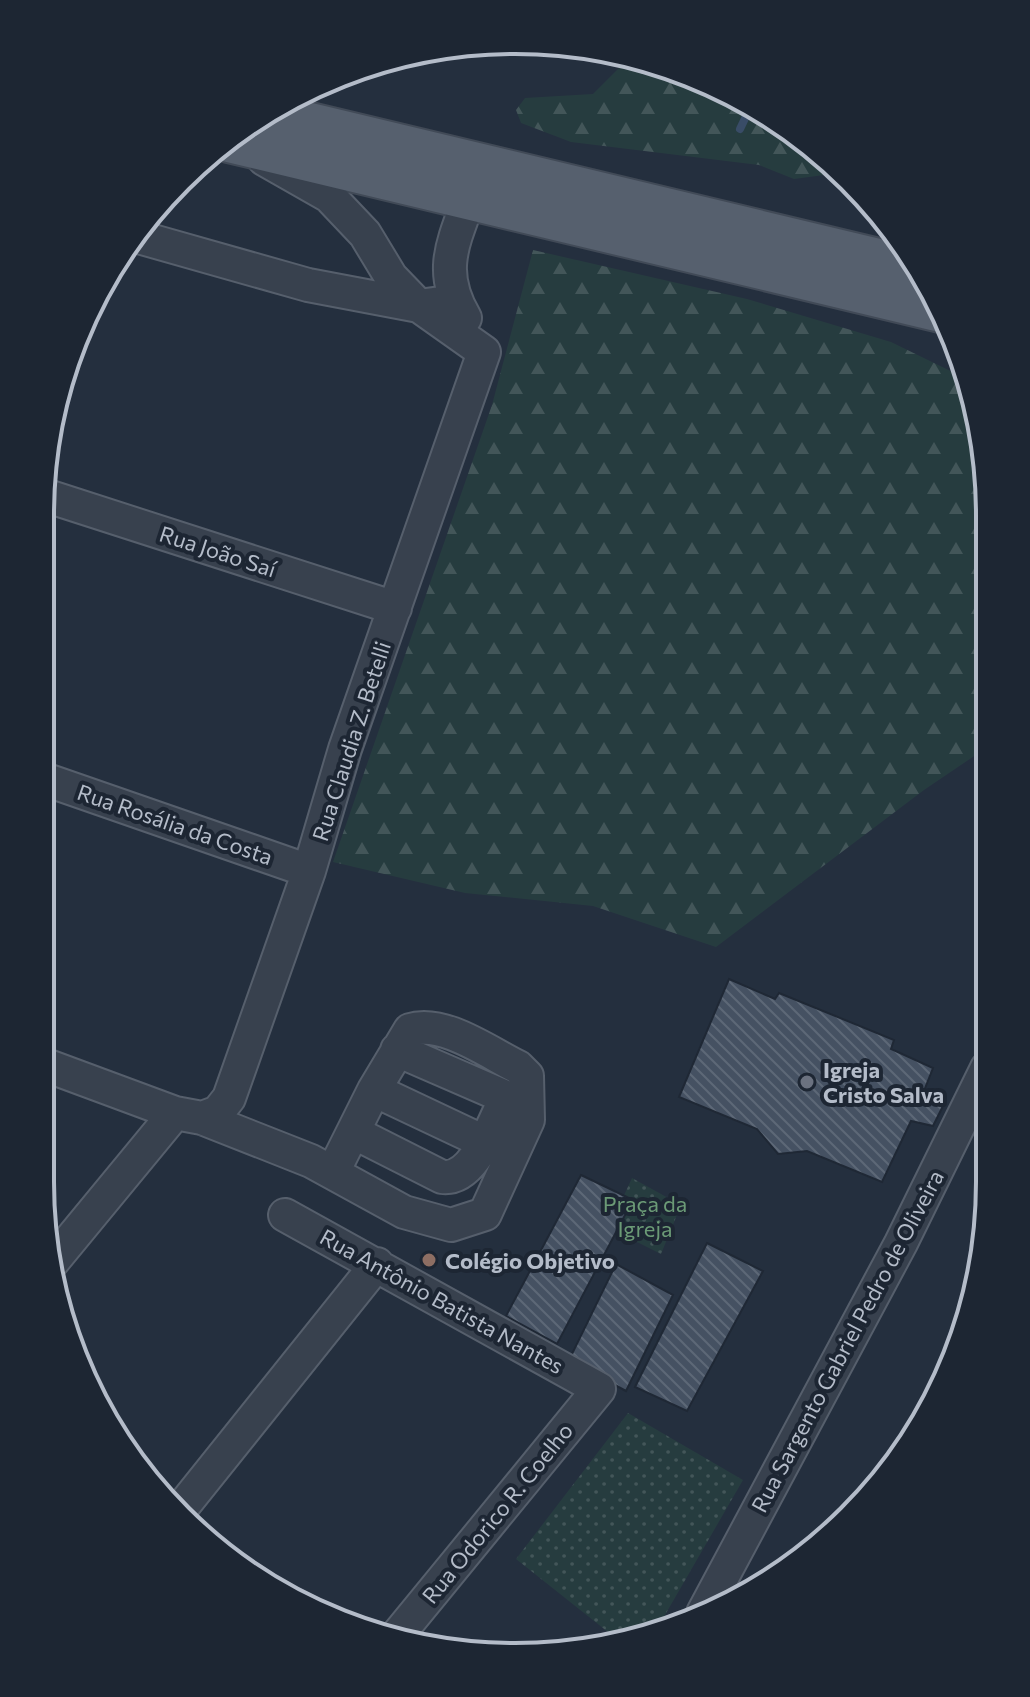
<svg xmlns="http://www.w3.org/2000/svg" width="1030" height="1697" font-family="Commissioner,sans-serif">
<defs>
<pattern id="forest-firs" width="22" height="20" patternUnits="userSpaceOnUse" patternTransform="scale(2)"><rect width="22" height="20" fill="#263c3f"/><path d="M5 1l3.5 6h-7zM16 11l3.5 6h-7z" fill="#435659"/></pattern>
<pattern id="park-dots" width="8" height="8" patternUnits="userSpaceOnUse" patternTransform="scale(2)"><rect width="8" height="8" fill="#263c3f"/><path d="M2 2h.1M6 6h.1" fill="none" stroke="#435659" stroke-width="1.8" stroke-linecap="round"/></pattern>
<pattern id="building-back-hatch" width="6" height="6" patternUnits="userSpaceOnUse" patternTransform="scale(2)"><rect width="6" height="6" fill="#455162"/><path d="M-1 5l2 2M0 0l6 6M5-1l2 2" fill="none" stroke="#5d6877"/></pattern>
</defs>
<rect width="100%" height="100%" fill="#242f3e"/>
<path fill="url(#forest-firs)" d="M629,58L779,120L839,173L794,179L759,165L571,142L521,123L516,110L525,98L593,94Z
M533,250L747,299L891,342L969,380L974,392L989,483V746L924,790L716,947L593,906L465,893L333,862L492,405Z"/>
<path fill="url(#park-dots)" d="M632,1178L681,1205L661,1254L609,1228Z
M628,1413L743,1480L654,1634L618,1640L516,1559Z"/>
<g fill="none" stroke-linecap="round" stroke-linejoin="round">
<path stroke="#394c67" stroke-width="8" d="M740,129L750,108"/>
</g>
<path fill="url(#building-back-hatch)" stroke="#1f2835" stroke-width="2" d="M729,979L775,999L779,993L894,1040L891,1049L933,1068L922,1096L943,1106L933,1126L911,1121L882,1182L807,1151L778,1154L757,1129L679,1097Z
M581,1175L633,1200L557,1344L506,1316Z
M707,1243L763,1271L687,1411L635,1387Z
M616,1264L673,1295L626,1391L569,1360Z"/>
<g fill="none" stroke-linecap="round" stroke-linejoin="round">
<g stroke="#565f6c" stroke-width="36">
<path id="minor" d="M264,159L329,196L365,234L391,277L419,306L484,352
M135,236L308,285L419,306L455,301
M465,318C439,274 451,247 468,202
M41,494L395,608
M41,778L309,871
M397,1050L526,1106
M40,1063L175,1113L202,1118L311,1161L404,1212L451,1225L485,1214L528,1120L527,1076L518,1067C489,1053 443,1019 410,1030L374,1090L333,1172
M374,1090L482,1141
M202,1118L218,1112L229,1098L309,871L345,749L484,352
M353,1132L442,1177C475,1181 493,1122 506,1098
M285,1215L599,1389L396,1637
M53,1261L175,1113
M180,1510L377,1264
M703,1613L901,1243L987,1068"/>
</g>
<g stroke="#414a57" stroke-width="44">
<path id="major" d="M268,113L920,269
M229,142L941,312"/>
</g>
<use href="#minor" stroke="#38414e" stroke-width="32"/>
<use href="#major" stroke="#56606e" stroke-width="40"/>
</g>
<circle fill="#6b7280" stroke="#1d2633" stroke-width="3" cx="807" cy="1082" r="8"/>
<circle fill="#8d6e63" stroke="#1d2633" stroke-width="3" cx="429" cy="1260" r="8"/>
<g text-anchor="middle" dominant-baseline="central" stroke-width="8" stroke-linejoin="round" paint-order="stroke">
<g font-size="22" fill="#b4bcc9" stroke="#1d2633">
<text transform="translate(218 551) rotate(18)">Rua João Saí</text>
<text transform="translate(351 741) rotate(-72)">Rua Claudia Z. Betelli</text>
<text transform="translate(175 824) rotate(19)">Rua Rosália da Costa</text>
<text transform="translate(442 1301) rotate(29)">Rua Antônio Batista Nantes</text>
<text transform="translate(847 1341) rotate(-62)">Rua Sargento Gabriel Pedro de Oliveira</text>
<text transform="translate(497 1513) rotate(-51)">Rua Odorico R. Coelho</text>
</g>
<g font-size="22" font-weight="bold" fill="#b4bcc9" stroke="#1d2633" text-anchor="start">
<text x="823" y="1069">Igreja<tspan x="823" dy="25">Cristo Salva</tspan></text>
<text x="445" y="1260">Colégio Objetivo</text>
</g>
<g font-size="22" fill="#6b9a76" stroke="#1d2633">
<text x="645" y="1203">Praça da<tspan x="645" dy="25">Igreja</tspan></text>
</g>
</g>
<path d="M0 0H1030V1697H0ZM515 54H515A461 461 0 0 1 976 515V1182A461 461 0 0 1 515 1643H515A461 461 0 0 1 54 1182V515A461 461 0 0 1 515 54Z" fill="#1d2633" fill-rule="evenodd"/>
<path fill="none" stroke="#b4bcc9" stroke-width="4" d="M515 54H515A461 461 0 0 1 976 515V1182A461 461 0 0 1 515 1643H515A461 461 0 0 1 54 1182V515A461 461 0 0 1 515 54Z"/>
</svg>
